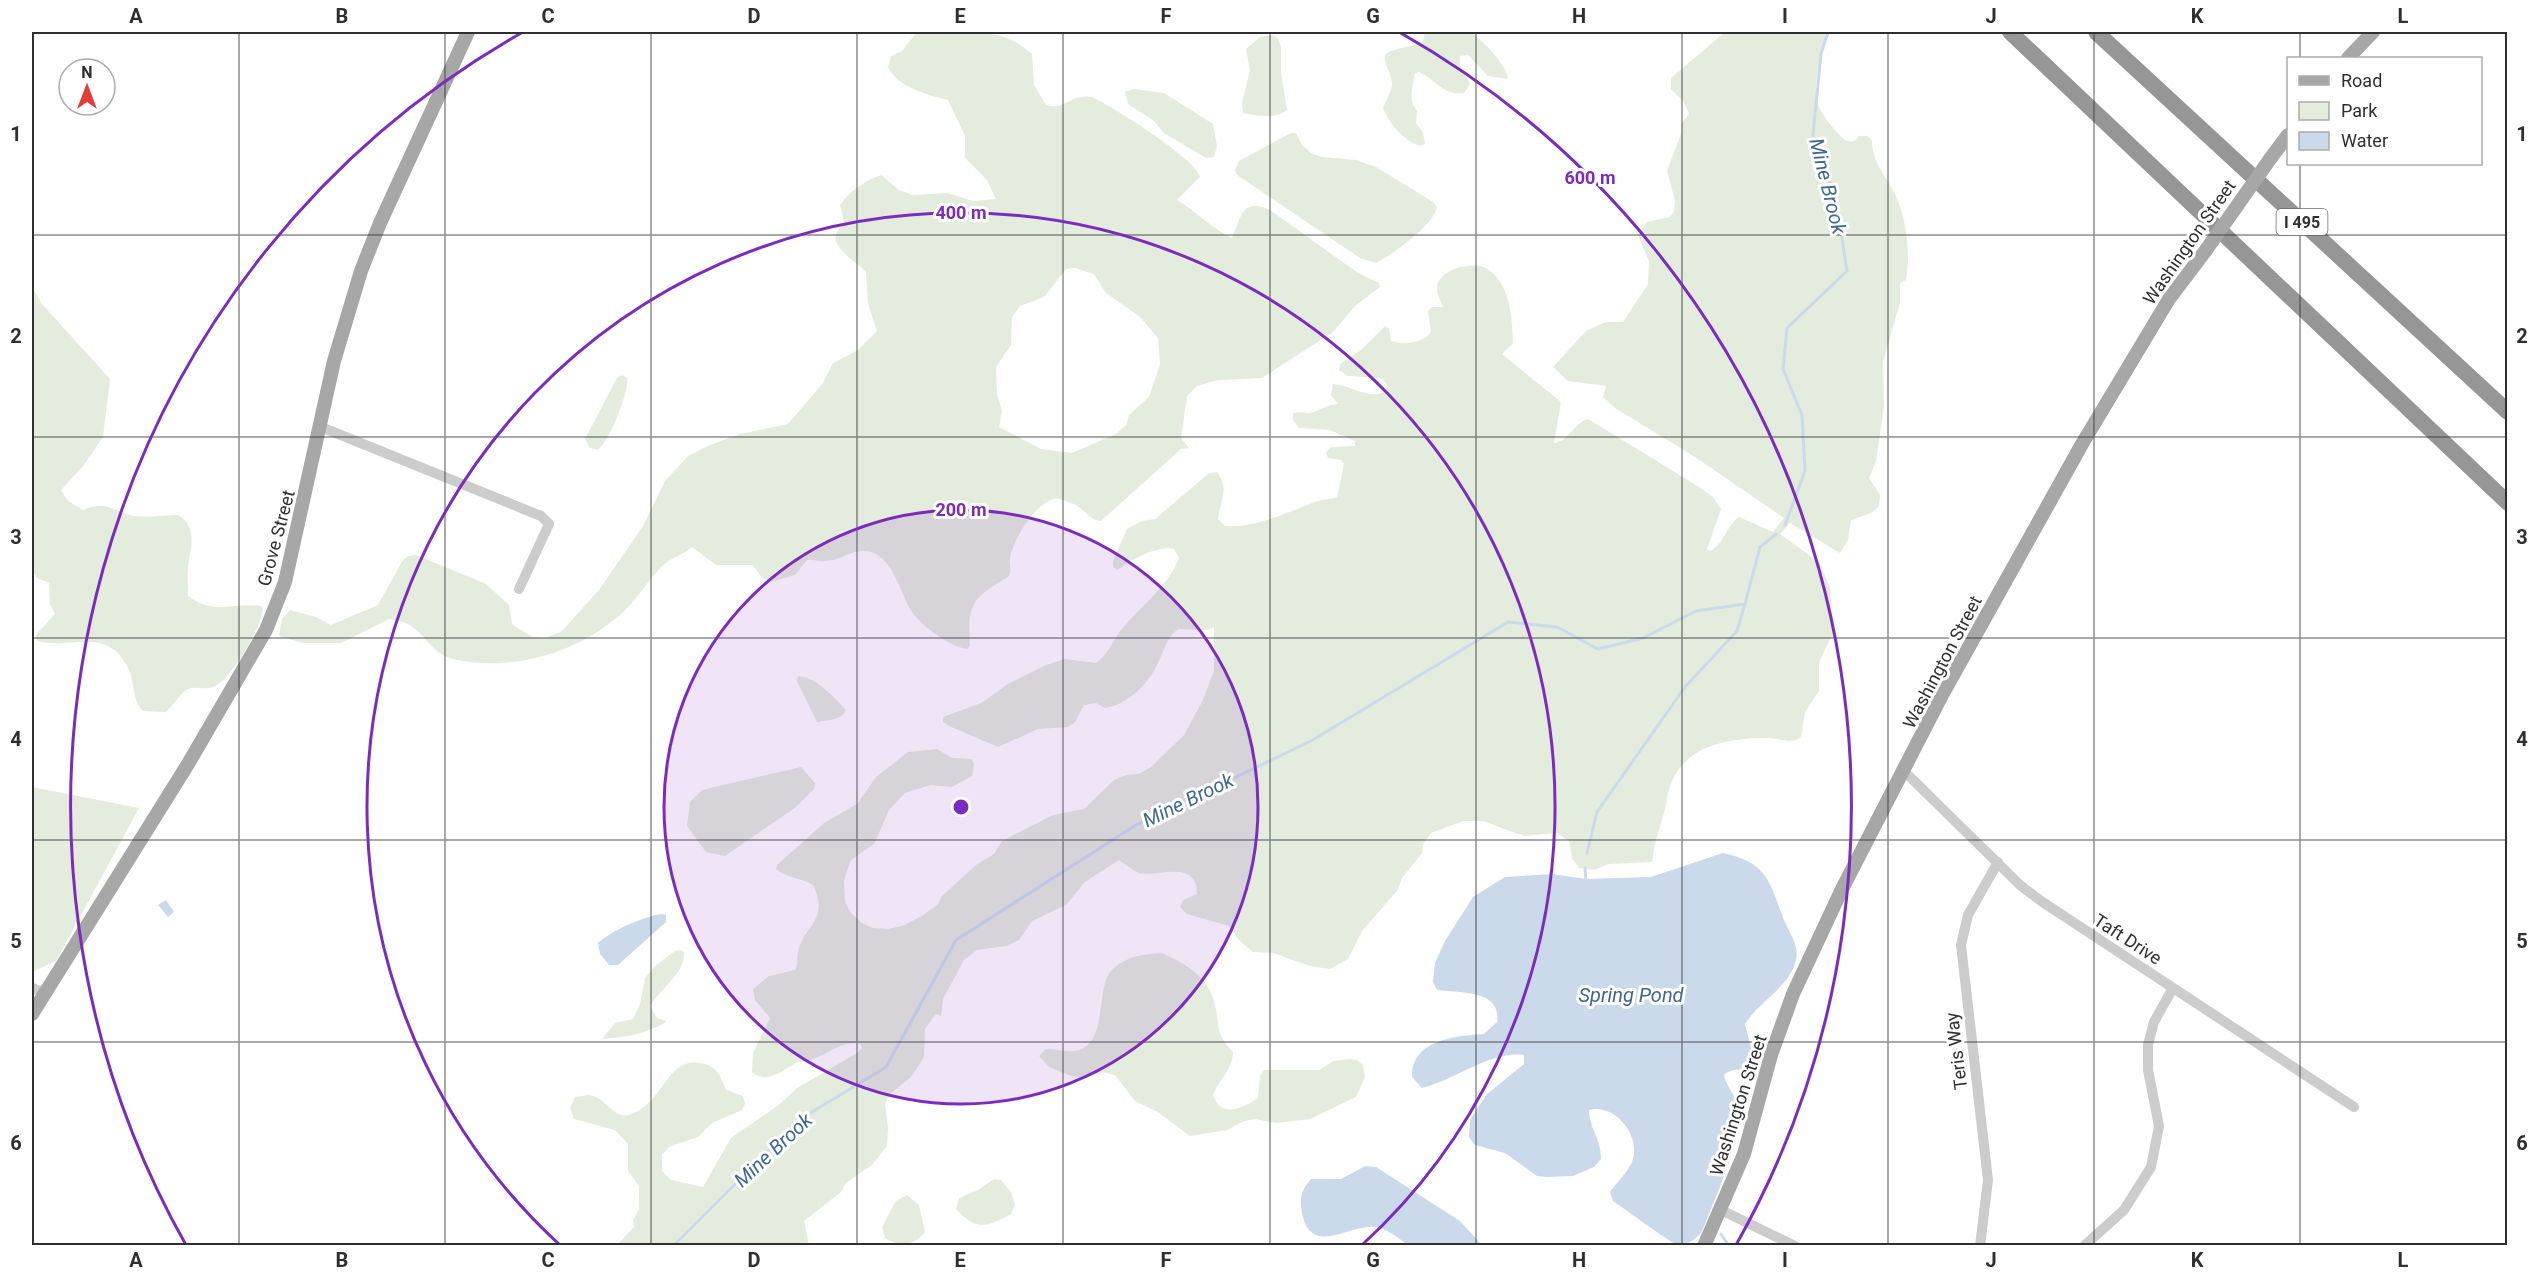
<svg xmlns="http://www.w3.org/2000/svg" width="2539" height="1277" font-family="Roboto,sans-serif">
<rect width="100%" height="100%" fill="#fff"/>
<path fill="#e3ecdd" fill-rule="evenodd" d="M917,32C958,32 1000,24 1032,54L1034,85L1046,105C1066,111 1069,93 1092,97C1110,105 1198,160 1200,177L1177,200C1197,212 1211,228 1232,238C1242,215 1242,198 1270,210L1358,273L1379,283L1380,287L1355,306L1333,332L1262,378L1218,380L1197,386L1187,396L1181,438L1189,448L1181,449L1101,521C1088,520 1084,507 1071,503C1066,501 1058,497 1053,499C1034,505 1013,540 1010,558C1009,565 1012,570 1009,576C973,599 967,601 970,645L967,649C949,647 917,623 909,607C900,590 893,562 874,553C857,545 842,561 825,561C819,562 813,559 807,560L795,575L771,582L762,578L753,565H716L692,547C683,555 670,558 661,567C647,582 636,601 620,615C576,653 515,671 457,660C431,654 430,639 411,626C405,622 396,620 389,619L341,643H303L279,636L282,619L290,610L316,617L331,625L378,605L403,560L408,556L416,555L486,584L509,605L512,624L532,637L545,638L561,632L599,590L643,526L665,481L688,456L710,445L740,434L788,424L823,383L833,363L858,350L877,331L868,304L866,272C859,264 832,248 836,235C837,231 842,226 844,222L840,205C849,192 866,180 881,175L899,190L913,195L947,193L973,201L996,199L987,180L965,158V136L948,100C928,95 897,87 888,67L891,56L902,51ZM1075,268L1094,274L1106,293L1140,317L1158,338L1160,364L1149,397L1129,415L1126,425L1116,434L1072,453L1041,449L999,427L1002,411L997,394L996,367L1011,345L1012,317L1020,306L1044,297L1066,269Z
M1425,32H1471C1483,42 1506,63 1508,79L1488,76L1468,55L1460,56C1458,69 1465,73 1470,84L1464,93C1444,96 1436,80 1419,72L1415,73C1413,87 1407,98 1417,111L1416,123L1423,133L1425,144L1420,146C1405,142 1388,122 1383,108C1386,100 1392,91 1392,84C1392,73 1384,67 1385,55C1395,46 1411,49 1423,41Z
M1725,32H1831C1821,47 1812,85 1818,104C1821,113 1829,124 1836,131C1842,138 1846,143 1855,141L1859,136H1867L1872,140C1872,161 1883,172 1893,190C1906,214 1911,253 1906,280L1900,283V303L1883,362L1884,407L1876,461L1869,478L1880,495L1879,506L1871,513L1851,520L1848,540L1840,553L1790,523L1780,534L1820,563L1830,588L1834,631L1819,662V691L1805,712L1801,737C1789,746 1781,737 1767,738C1732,738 1691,744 1674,777C1668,788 1667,801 1664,813C1659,830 1654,844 1652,862L1609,864L1594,870L1579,868L1572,858L1569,841L1557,833L1524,836L1483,821H1463L1431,833L1423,844L1422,853L1402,878L1397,891L1362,931L1348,959L1330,969L1310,966L1273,953L1253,952L1239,940L1229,926L1187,914L1180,907L1183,900L1197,894C1197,858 1158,878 1139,873C1133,871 1125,864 1119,860L1085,882L1066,905L1032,921L1019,940L1006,946L977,950L964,960L943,999L941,1016L936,1014L925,1029L924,1057L919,1065L911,1077L890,1094L885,1103L888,1128L887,1146L872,1165L846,1183L841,1192L804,1221L809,1245H617L634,1227L633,1220L639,1209V1186L628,1171V1144L615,1130L574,1119L570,1108L575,1097C580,1097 585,1095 589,1095C605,1096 613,1119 629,1115C664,1104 666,1058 699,1063C717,1065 720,1075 726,1090L743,1096L745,1104L742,1110L712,1123L698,1137L669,1147L662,1155V1171L671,1180L703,1187L731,1138L780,1104L797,1088L857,1053L862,1048L860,1044C841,1040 827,1056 810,1060C805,1062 800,1061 796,1063C783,1070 767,1085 752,1072L753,1053L770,1018L755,1000L753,989L769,976L795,970C799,964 796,959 798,952C804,925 830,920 813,885C802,878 784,877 776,869L777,865L824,823L857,804L876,777L908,752L937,749L952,758L972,759L974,765L972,776L952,787L930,785L905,793L889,810L874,844L851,860L844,880L845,902L851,913L862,923L873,928L888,929L902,926L922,916L938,904L942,896L976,865L994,854L1002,841L1053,815L1084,809L1114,780L1126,775L1139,774L1151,767L1184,735L1202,702L1214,671V627L1208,630L1178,629C1165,640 1165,650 1157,665C1147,685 1127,705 1105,708L1096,703L1084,705L1075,722L1068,727L1038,729L998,747L949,726L943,722V717L981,703L1008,684L1046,665L1065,659L1096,663C1109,654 1112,641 1122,629C1140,607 1169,585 1179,558L1174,549C1158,545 1130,560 1118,570L1113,567V561L1127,529L1142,521L1155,519L1208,474L1217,472C1230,489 1220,501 1218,519L1225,526C1256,528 1286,513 1315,502C1322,499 1330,500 1337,497L1344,464L1341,460L1328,458L1326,452L1331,447L1355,446V441L1330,430L1299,428L1293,420V414C1300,410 1307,415 1314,412C1323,408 1327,405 1338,404L1331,395L1333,384C1351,385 1368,400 1384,392L1388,386L1382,378L1348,376L1339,370L1340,364L1361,350L1385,326L1389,328L1391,341C1403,345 1425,343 1431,332L1428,311L1432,307H1443C1442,302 1437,296 1437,290C1435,269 1476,259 1489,270C1511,286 1512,319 1513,343L1502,354L1561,402L1554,443C1569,441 1574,423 1588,419L1696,485L1713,497L1721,509L1707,549L1710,551C1725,543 1726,526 1739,517L1773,532L1784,518L1695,457L1615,408L1603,397L1606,386L1568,381L1553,367L1586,331L1606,322H1623L1648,284L1649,261L1638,235L1647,222L1670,217L1674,211L1675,201L1667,171L1681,134V125L1689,114L1684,102L1671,89V78Z
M1271,35L1277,37L1281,46V72L1287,110C1278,119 1255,116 1243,113L1242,103L1250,71L1246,49L1260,37Z
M1134,89L1164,93L1213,124L1217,146L1214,157L1206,158L1164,133L1154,121L1128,104L1125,92Z
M1291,133H1296L1302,145L1311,153L1322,157L1356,160L1376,167L1433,202L1437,207C1434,225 1393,254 1376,263L1360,258L1237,175L1235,170L1239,161Z
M32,287L42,304L110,379L103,437L84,465L61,490L68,501L83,510C107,499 113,512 134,516C148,518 164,515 178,515C199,528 190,548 188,567C187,576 188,587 188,596C216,616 231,602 261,606L263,609C260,629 234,674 217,685C207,692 195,684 185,691C178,696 173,706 166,712L143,711C132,700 135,682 128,668C107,625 72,650 37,641L36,635L55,614L50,604L49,583L37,578L32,571Z
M622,375L627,378C630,389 609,444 597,450L590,448L585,439L617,378Z
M798,676C816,677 835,698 846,710C841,721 828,720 817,722L797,681Z
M801,767L815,783L814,789L796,807L725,856L706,852L687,826L690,802L702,790Z
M32,787L139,808L56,961L32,972Z
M681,950L684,952C686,972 660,989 650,1006L657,1018L666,1021L663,1024C639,1035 628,1037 602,1039L615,1023L633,1019L640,1004L645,978L656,965L675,951Z
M1162,953C1186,964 1209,977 1215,1005C1220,1028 1215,1033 1233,1052C1233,1069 1219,1080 1213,1095C1221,1120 1244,1107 1258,1098L1260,1076L1264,1070H1319L1333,1061L1350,1059L1357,1060L1363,1065L1365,1077L1356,1097L1310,1119L1276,1123L1255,1119L1244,1121L1227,1130L1190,1136L1158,1112L1135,1101L1115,1075L1103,1072L1086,1078L1071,1076L1049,1067L1039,1056L1046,1049C1055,1049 1065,1052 1074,1051C1109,1047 1095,989 1111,971C1125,956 1144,954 1162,953Z
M994,1179L1001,1180L1011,1192L1015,1205L1011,1214C985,1228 977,1231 956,1209L959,1198L978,1190Z
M907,1195L919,1205L925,1232C914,1246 900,1247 885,1238L882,1227L896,1201Z"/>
<path fill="#cadaeb" d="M1723,853C1769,863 1769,882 1784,920C1790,935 1801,946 1795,964C1786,989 1759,1002 1745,1024L1755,1064C1747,1073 1733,1066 1724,1075C1727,1090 1739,1097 1740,1112C1742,1139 1714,1201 1703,1229C1698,1239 1688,1245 1676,1244C1671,1243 1622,1207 1613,1201L1610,1192C1616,1183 1628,1172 1632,1162C1642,1136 1615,1103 1589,1110C1590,1131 1601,1138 1601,1159L1594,1167L1573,1176L1547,1177L1537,1176L1505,1153L1475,1145L1469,1137L1470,1120L1486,1095L1524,1064V1055C1489,1051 1456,1080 1422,1088L1412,1077C1412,1039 1456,1036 1484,1034L1497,1022C1502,989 1458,993 1437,990L1433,982L1435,963L1445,941L1473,897L1505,877L1552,874L1585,879L1651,877Z
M166,900L174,912L168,917L158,905Z
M662,914L666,915V922L618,965H609L600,954L598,943C611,931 644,916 662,914Z
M1365,1166L1376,1167L1460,1221L1482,1245H1407C1398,1237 1387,1229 1375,1227C1349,1224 1311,1258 1302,1213C1299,1198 1302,1189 1311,1179H1341Z"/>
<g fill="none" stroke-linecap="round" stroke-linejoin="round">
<path stroke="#cadaeb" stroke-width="3" d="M1785,525L1805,471L1802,415L1783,369L1787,328L1847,271L1836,200L1813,135L1821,54L1828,32
M1587,853L1597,812L1685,687L1737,631L1745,604
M1585,868L1586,882
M1721,1234L1729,1246
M673,1246L799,1120L886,1067L956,940L1136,825L1311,741L1508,622L1557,627L1598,649L1643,638L1696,611L1745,604L1760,547L1776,534"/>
<path stroke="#ccc" stroke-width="10" d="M321,427L541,516L549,524L519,589
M1905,772L2020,885L2041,901L2354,1107
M32,988L45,993
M1721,1210L1795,1246
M1980,1246L1988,1180L1961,945L1968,915L1998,862
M2084,1246L2124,1210L2151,1167L2159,1126L2148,1070V1045L2154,1022L2173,988"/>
<path stroke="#a7a7a7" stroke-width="14" d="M2348,58L2373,32
M2270,159L2288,135
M32,1014L188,764L266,630L285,582L334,361L361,271L380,223L468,32
M1704,1246L1744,1154L1771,1055L1793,994L1842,889L1942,695L2082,444L2169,299L2206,250"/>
<path stroke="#969696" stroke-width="16" d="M2010,32L2508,503
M2096,32L2508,412"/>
<path stroke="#a7a7a7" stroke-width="14" d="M2206,250L2270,159"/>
</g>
<path fill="none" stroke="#2f2f2f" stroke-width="1.5" stroke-opacity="0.55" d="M239,32V1246M445,32V1246M651,32V1246M857,32V1246M1063,32V1246M1270,32V1246M1476,32V1246M1682,32V1246M1888,32V1246M2094,32V1246M2300,32V58M2300,164V1246M32,235H2508M32,437H2508M32,638H2508M32,840H2508M32,1042H2508"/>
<circle cx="961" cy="807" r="297" fill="#7b2cbf" fill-opacity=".12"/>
<g fill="none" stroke="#7b2cbf" stroke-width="3">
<circle cx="961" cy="807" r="297"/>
<path d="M560 1245A594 594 0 1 1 1362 1245"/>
<path d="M186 1245A890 890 0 0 1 523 32M1399 32A890 890 0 0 1 1736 1245"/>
</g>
<g text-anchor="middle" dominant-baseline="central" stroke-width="6" stroke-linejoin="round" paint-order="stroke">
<rect fill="#fff" stroke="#6d6d6d" stroke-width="1.5" x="2276.5" y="209" width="51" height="26" rx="4.5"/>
<g font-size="16" font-weight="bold" fill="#2f2f2f">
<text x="2302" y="222">I 495</text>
</g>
<g font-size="18" fill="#2f2f2f" stroke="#fff">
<text transform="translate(2189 242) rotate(-55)">Washington Street</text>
<text transform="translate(276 538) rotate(-75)">Grove Street</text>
<text transform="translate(1942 662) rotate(-62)">Washington Street</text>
<text transform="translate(2128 939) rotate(33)">Taft Drive</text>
<text transform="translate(1956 1051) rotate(-97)">Teris Way</text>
<text transform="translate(1738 1105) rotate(-72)">Washington Street</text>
</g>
<g font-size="20" font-style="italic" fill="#3f678f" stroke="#fff">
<text transform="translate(1828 186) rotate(76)">Mine Brook</text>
<text transform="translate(1188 800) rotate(-26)">Mine Brook</text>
<text x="1631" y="995">Spring Pond</text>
<text transform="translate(773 1150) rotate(-43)">Mine Brook</text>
</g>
</g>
<circle cx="961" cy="807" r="9" fill="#7b2cbf" stroke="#fff" stroke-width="3"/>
<g font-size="18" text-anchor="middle" font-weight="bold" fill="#7b2cbf" stroke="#fff" stroke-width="6" stroke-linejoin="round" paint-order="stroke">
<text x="1590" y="184">600 m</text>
<text x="961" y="219">400 m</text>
<text x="961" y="516">200 m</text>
</g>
<rect width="2539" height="1277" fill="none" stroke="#ffffff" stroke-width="66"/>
<rect x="2287" y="57" width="195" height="108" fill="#ffffff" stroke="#acacac" stroke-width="1.5"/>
<rect x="2299" y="76" width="30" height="9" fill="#a7a7a7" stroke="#acacac" stroke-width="1.5"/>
<text x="2341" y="87" font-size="18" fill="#2f2f2f">Road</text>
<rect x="2299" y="102" width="30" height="18" fill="#e3ecdd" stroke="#acacac" stroke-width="1.5"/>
<text x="2341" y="117" font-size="18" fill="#2f2f2f">Park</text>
<rect x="2299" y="132" width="30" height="18" fill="#cadaeb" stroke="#acacac" stroke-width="1.5"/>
<text x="2341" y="147" font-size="18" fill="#2f2f2f">Water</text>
<g transform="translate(87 87)"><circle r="28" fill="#ffffff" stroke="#acacac" stroke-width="1.5"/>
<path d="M0-4.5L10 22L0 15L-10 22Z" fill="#e03e37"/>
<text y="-9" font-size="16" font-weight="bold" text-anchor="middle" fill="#2f2f2f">N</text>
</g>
<rect x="33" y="33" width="2473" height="1211" fill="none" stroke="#2f2f2f" stroke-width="2"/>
<g font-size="20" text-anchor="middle" font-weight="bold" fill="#2f2f2f">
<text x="136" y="23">A</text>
<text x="342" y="23">B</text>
<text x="548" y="23">C</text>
<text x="754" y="23">D</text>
<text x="960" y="23">E</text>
<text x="1166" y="23">F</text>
<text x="1373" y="23">G</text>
<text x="1579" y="23">H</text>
<text x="1785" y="23">I</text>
<text x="1991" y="23">J</text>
<text x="2197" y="23">K</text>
<text x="2403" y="23">L</text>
<text x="16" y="141">1</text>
<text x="2522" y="141">1</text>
<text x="16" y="343">2</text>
<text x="2522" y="343">2</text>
<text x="16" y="544">3</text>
<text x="2522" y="544">3</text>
<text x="16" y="746">4</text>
<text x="2522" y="746">4</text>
<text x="16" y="948">5</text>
<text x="2522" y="948">5</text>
<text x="16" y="1150">6</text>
<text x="2522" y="1150">6</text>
<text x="136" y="1267">A</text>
<text x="342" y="1267">B</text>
<text x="548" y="1267">C</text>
<text x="754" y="1267">D</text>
<text x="960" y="1267">E</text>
<text x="1166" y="1267">F</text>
<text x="1373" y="1267">G</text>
<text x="1579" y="1267">H</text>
<text x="1785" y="1267">I</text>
<text x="1991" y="1267">J</text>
<text x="2197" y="1267">K</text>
<text x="2403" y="1267">L</text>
</g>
</svg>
